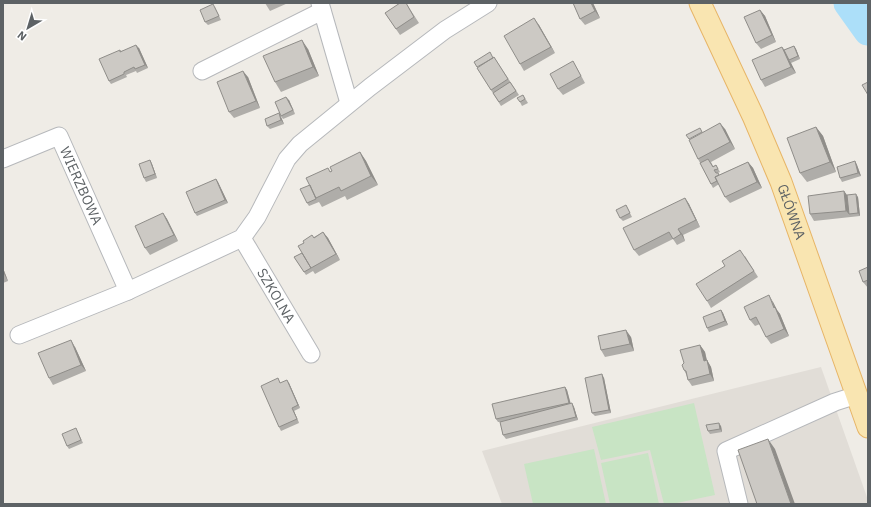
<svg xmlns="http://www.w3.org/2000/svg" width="871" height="507" font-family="'IBM Plex Sans',sans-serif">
<rect width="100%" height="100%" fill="#efece6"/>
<path fill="#e1ddd7" d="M821,367L868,500V504H502L482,451Z"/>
<path fill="#c8e4c4" d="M694,403L715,495L672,504H664L650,450L601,460L592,427Z
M594,449L606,504H533L524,464Z
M648,453L659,504H610L601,463Z"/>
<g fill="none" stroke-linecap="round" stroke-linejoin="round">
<path stroke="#acdff9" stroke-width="29" d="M848,3L868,31"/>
<g stroke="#b6b8bb" stroke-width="19">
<g id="minor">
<path d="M320,3L349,103"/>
<path d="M202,71L322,11"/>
<path id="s1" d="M3,159L59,136L128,291"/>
<path id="s2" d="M242,238L311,354"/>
<path d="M19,335L128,291L242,238L257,217L287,159L300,144L370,87L445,30L488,3"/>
<path d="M739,504L726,451L835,402L857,395"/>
</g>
</g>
<g stroke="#e7b567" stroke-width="23">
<g id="major">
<path id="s3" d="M700,3L753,116L781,182L868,427"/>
</g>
</g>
<use href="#minor" stroke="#fff" stroke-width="17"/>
<use href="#major" stroke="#f9e5b1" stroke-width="21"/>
</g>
<path fill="#afada9" d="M265,3H288L270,11Z
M406,3L419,23L400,35L385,13Z
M573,3H593L600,18L585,25L580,19Z
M215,7L221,20L208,25L205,22Z
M760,10L765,16L776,42L761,49L756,43Z
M539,25L555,53L524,71L520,64Z
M794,46L796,49L800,59L791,63L796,73L765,87L761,80L784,50Z
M139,48L148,68L137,73L136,71L126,75L127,77L111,84L109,81L120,50L121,51Z
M308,49L319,76L281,92L275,82Z
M494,57L519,95L501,106L477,68Z
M573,61L577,68L585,83L563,95L558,89Z
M248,77L260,108L234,118L229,112Z
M523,95L528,103L522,106L520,102Z
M289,100L295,114L283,119L281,116Z
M281,117L284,124L270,129L267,126Z
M816,127L823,136L836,172L807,182L800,173Z
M725,129L735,149L711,162L713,166L716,165L720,172L718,173L719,175L748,162L753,168L762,188L730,203L725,197L719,184L713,188L698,159L703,132Z
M360,152L366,161L378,185L347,200L345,196L322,207L319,202L309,206L307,203L310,185Z
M150,160L152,164L157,178L146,182L144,178Z
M855,161L857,165L861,176L842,182L840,178Z
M216,179L218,182L228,203L197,216L195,213Z
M844,191L847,195L858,197L860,216L814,221L810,214Z
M685,198L689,204L700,227L683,235L685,241L677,245L673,239L639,256L634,250Z
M626,205L632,217L623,221L620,218Z
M163,213L167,219L178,241L150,255L145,248Z
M323,232L328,238L340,260L315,274L313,271L306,275L294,257L302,253L314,237Z
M745,256L758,277L711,308L707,301Z
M868,267V288L863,282Z
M3,268L8,281L3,283Z
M773,302L777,310L780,314L789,336L771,344L766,337L760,324L755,326L750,320Z
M721,310L723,313L728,325L709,332L707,328Z
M631,337L634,351L605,357L601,350Z
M700,345L705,352L707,360L711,367L714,381L692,386L688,380L686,374L684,370Z
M75,347L86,371L53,385L49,378Z
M604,378L611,413L595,416L592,413Z
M280,382V383H289L300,408L294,411L299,423L281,431L279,427Z
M565,387L567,390L571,404L574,407L578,420L506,439L503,435L500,422H498L496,419Z
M721,426L722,432L710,434L708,431Z
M78,432L83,443L69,449L67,446Z"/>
<path fill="#8f8d89" d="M591,3H593L600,18L595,11Z
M760,10L765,16L776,42L772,35Z
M534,18L539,25L555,53L551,47Z
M302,40L308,49L319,76L313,67Z
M136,45L139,48L148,68L145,65Z
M794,46L796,49L800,59L798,56Z
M782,47L787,53L789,60L791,63L796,73L791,67Z
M243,71L248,77L260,108L256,101Z
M286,97L289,100L295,114L293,110Z
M279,113L281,117L284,124L281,120Z
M720,123L725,129L735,149L730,142Z
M816,127L823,136L836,172L830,162Z
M360,152L366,161L378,185L371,176Z
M150,160L152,164L157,178L155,174Z
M855,161L857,165L861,176L858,173Z
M748,162L753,168L762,188L757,182Z
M216,179L218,182L228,203L225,200Z
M844,191L849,198V214L846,211Z
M856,194L858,197L860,216L858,213Z
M685,198L689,204L700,227L696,220Z
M163,213L167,219L178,241L174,235Z
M678,229L683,235L685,241L681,234Z
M323,232L328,238L340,260L336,254Z
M3,268L8,281L4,274L3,273Z
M769,295L773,302L777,310L780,314L789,336L784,329Z
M721,310L723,313L728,325L725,321Z
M626,330L631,337L634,351L630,344Z
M71,340L75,347L86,371L81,365Z
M700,345L705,352L707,362V360L711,367L714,381L710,374L704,361Z
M602,374L604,378L611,413L609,410Z
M287,380L289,383L300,408L298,405Z
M565,387L567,390L571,406L569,403Z
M572,403L574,407L578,420L576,417Z
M292,408L294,411L299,423L297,419Z
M719,423L721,426L722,432L720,429Z
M768,439L775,449L795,504H791Z"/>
<path fill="#ccc9c4" stroke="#8f8d89" d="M400,3H406L414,17L396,29L385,13Z
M573,3H591L595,11L580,19Z
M213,4L219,16L205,22L200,10Z
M760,10L772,35L756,43L744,17Z
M534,18L551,47L520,64L504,36Z
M302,40L313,67L275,82L263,56Z
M136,45L145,65L135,69L134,67L124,72V74L109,81L99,59L120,50V52Z
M794,46L798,56L789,60L784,50Z
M782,47L791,67L761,80L752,60Z
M490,52L493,58L477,67L474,62Z
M494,57L508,79L491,90L477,68Z
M573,61L581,76L558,89L550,74Z
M243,71L256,101L229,112L217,82Z
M510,82L516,91L499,102L493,93Z
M868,82V95L862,85Z
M523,95L525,99L520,102L517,98Z
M286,97L293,110L281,116L275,102Z
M279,113L281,120L267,126L265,119Z
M720,123L730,142L698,159L689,140Z
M816,127L830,162L800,173L787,138Z
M700,128L702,132L689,139L686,135Z
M360,152L371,176L341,191L339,187L316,198L306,178L328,168L330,172L332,171L330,167Z
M708,159L713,167L716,165L718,169L714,170L716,173H718L719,175L715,177L717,181L711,184L700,163Z
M150,160L155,174L144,178L139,164Z
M855,161L858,173L840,178L837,167Z
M748,162L757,182L725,197L715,177Z
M216,179L225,200L195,213L186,192Z
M310,185L316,199L307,203L300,189Z
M844,191L846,211L810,214L808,196Z
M856,194L858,213L849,214L847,195Z
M685,198L696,220L678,229L681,234L673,239L669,232L634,250L623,228Z
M626,205L630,213L620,218L616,210Z
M163,213L174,235L145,248L135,226Z
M323,232L336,254L311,268L298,246L304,243L303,241L312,235L314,238Z
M740,250L754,271L707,301L696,284L725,266L722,261Z
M302,253L311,268L304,272L294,257Z
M868,267V280L863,282L859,271Z
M769,295L774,308L775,307L784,329L766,337L756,317L750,320L744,307Z
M721,310L725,321L707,328L703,317Z
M626,330L630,344L601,350L598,336Z
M71,340L81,365L49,378L38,353Z
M700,345L704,361L707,360L710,374L688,380L686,371L684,370L682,365L684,363L680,350Z
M602,374L609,410L592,413L585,378Z
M278,378L280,383L287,380L298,405L292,408L297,419L279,427L261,386Z
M565,387L569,403L496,419L492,404Z
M572,403L576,417L503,435L500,422Z
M719,423L720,429L708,431L706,425Z
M76,428L81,440L67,446L62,434Z
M768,439L791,504H757L738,450Z"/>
<g text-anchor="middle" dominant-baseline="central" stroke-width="3" stroke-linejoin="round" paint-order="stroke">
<g font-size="14" fill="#5d6265" stroke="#fff">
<text stroke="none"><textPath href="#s1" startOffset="115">WIERZBOWA</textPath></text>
<text stroke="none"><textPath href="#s3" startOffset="228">GŁÓWNA</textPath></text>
<text stroke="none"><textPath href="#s2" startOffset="67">SZKOLNA</textPath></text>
</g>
</g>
<rect width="871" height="507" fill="none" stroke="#5d6265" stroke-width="8"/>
<g transform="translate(28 28) rotate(218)" stroke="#ffffff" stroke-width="3" paint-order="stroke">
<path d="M0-3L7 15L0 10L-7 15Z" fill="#5d6265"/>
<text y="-6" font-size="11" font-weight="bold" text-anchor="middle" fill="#5d6265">N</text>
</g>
</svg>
